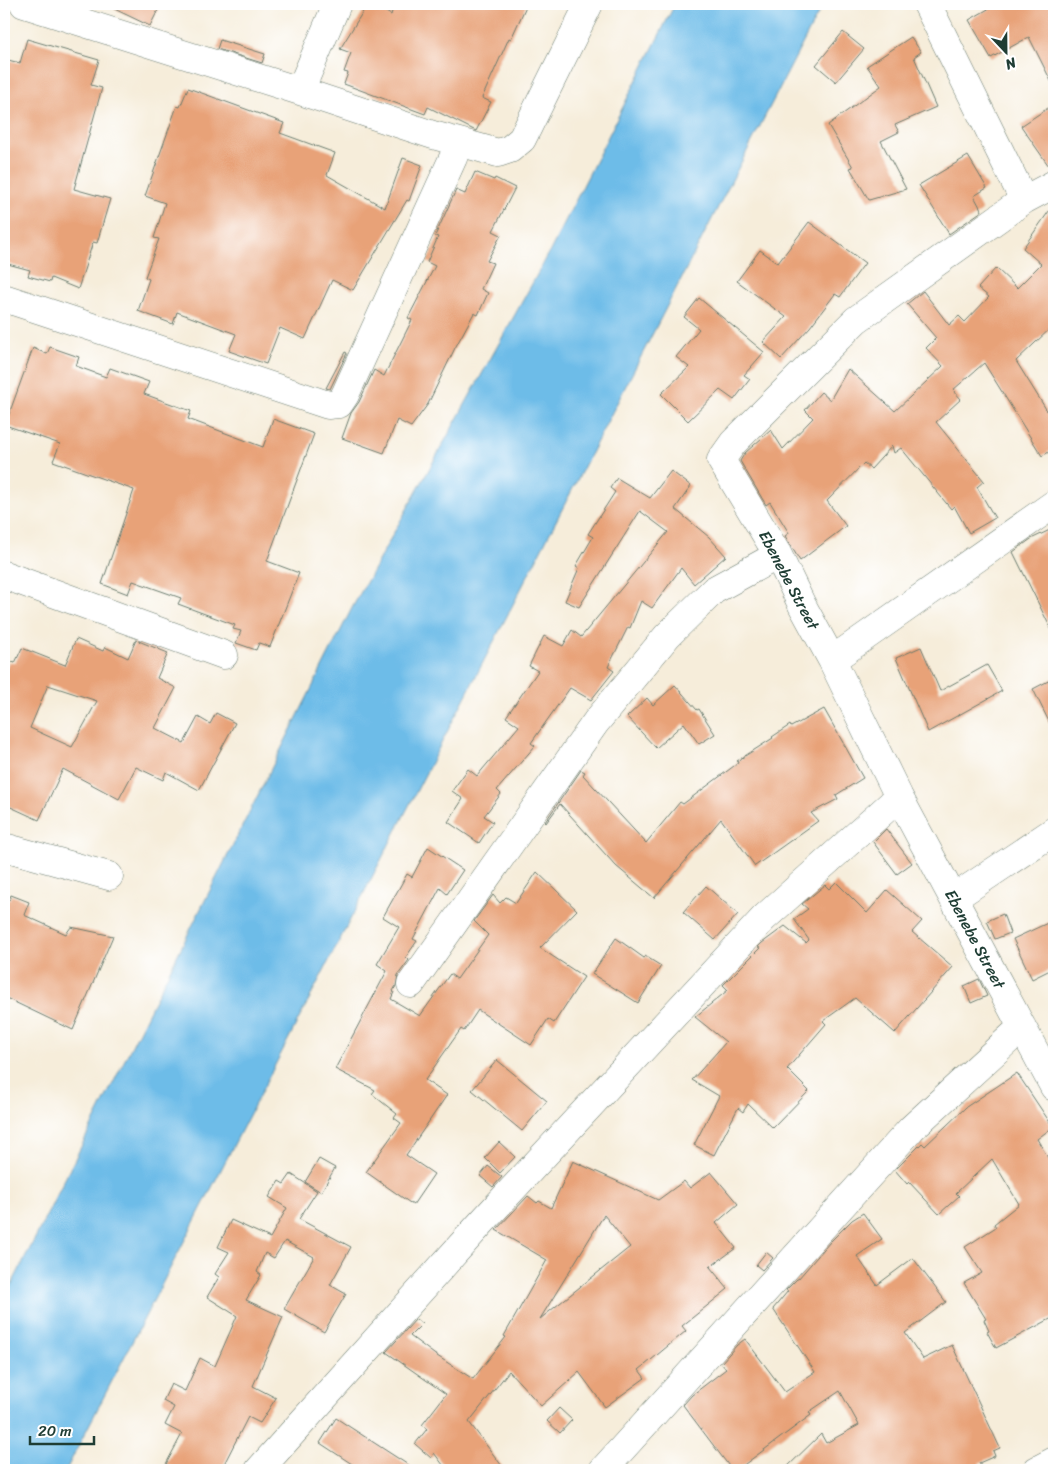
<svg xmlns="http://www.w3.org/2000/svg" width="1058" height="1474" font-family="Sriracha,sans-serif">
<rect width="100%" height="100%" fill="#fff"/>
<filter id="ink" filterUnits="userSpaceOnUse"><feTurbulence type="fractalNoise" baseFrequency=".02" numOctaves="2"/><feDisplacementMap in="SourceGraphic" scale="10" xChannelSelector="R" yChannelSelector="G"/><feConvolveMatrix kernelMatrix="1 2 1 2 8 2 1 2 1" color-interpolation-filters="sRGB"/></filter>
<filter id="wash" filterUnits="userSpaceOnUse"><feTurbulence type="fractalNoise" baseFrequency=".0096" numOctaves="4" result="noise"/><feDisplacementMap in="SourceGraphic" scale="20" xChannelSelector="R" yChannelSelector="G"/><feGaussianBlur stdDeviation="1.12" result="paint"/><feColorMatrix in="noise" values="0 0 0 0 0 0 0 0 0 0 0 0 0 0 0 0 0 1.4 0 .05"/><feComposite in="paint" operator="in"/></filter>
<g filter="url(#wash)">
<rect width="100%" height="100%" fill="#f6edda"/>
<path fill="#6dbce8" stroke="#467c8e" d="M675,4H823L66,1470H4V1300L352,608L548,255Z"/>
<g id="blocks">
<path fill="#e8a278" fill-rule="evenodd" d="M104,4H161L150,26Z
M394,4H527L511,39L509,38L482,98L491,102L476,131L428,107L425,114L344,84L348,73L344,72L351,53L340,49L367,5L376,10L378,7L391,15Z
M997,4H1054V87L1029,37L991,58L969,20Z
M843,32L864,49L836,82L816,65Z
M911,37L921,52L914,57L936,107L895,125L899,132L881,141L906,189L869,200L850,168L853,167L828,125L881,86L867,66Z
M27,39L99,60L91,85L102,88L74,189L110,199L97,243L93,242L78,289L51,278L50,282L28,276L30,270L4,263V59L20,63Z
M220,40L265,54L262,63L217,49Z
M188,88L284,123L280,133L335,153L327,175L385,208L403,158L422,165L409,201L407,200L353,290L332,280L305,339L280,328L266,364L229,351L236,334L177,312L173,324L138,311L149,279L145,277L159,239L154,238L165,203L145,196L177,106L180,107Z
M1054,104V168L1051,169L1021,126Z
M968,156L987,188L974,196L982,211L949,234L919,185Z
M475,172L494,180L495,178L515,188L493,231L501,235L487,261L493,263L481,289L488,293L478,315L474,313L455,348L428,404L411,427L397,420L384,453L342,438L351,413L359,402L374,370L384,376L412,320L408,318L435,266L427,262L438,237L435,236L456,190L465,194Z
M1054,204V325L1016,361L1054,422V449L1042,456L984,363L953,390L961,399L936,422L984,481L977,487L995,518L969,533L954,506L951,509L901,448L894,453L892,446L871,469L864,463L827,501L846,526L800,561L785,536L789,533L770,502L766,505L740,461L745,453L771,430L783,449L813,418L805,410L821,392L830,400L848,369L895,411L943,366L926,348L936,338L907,304L923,291L949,325L959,316L965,322L989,297L978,288L996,268L1017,288L1041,264L1023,248Z
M809,222L865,263L840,297L835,294L810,327L781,359L763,342L786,317L737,281L760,250L778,263Z
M699,298L764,352L744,375L750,379L734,400L720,390L688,421L661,394L689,367L676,357L699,329L684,317Z
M50,347L79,357L76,366L106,377L110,368L149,382L144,394L191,411L188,419L263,447L273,419L314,434L267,561L299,573L270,647L259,643L256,650L236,643L241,631L233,629L235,625L178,604L181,598L133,581L128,594L102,584L134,490L53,461L60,444L5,425L33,348L47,354Z
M345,352L347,353L331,387L330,389L326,388Z
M671,471L691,486L675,509L709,537L726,556L694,584L681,568L652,608L641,601L630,628L628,627L608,667L614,671L591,700L570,688L531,743L535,746L497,790L501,794L484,816L493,822L479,843L448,822L463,799L452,791L468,769L477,776L519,726L506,717L538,671L529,666L544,636L563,646L572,630L581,637L668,532L640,511L579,607L565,601L579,568L576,566L593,537L588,534L615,492L610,488L617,478L650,498Z
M1054,528V635L1013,552L1031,539Z
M76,639L103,651L105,647L128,658L136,640L168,653L157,678L176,688L155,728L184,743L198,717L210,724L216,713L235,723L199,790L166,772L163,780L136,767L119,799L63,769L39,820L4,804V673L9,661L15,663L22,648L65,665ZM48,685L97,701L72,747L30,728Z
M921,647L940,691L987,665L1002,691L928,732L896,658Z
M1054,678V732L1033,689Z
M675,685L697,710L699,709L715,734L699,744L684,723L656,748L627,717L647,698L653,705Z
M824,709L863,778L836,795L838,799L811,813L818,821L755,866L721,819L654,898L616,866L560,804L546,823L545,822L581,770L585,772L583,775L646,843L680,802L683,804L738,763L737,761L773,738L772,737L790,725L791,727Z
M886,829L912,863L897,874L873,842Z
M428,847L463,870L447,894L440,888L413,939L417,941L406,957L409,960L398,975L396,986L393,991L394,992L391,999L420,1016L450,974L457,979L488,935L474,921L493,895L500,903L506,897L516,903L537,872L577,910L540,948L584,977L554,1023L548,1019L531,1045L478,1010L464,1031L461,1029L425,1080L447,1095L406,1155L434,1174L413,1205L366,1172L401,1123L394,1118L397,1114L372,1094L375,1090L335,1069L387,971L377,964L399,927L383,917L407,874L412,877Z
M836,882L867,913L887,890L922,921L912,932L953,967L895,1033L855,998L823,1021L826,1024L787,1069L809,1091L773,1128L748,1104L743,1112L738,1108L714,1155L694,1145L719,1096L692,1080L726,1042L695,1017L728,990L723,985L760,948L758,947L762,943L785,926L806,943L809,940L794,919L808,909L802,904L825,885L829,889Z
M706,886L738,914L715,940L683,912Z
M11,895L29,902L24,915L66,934L71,927L113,936L73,1030L4,997V898L9,900Z
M1003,914L1010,933L995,939L987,921Z
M1054,920V968L1032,979L1013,939Z
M616,938L644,958L645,956L661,966L638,1003L592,974Z
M979,979L987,996L971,1003L964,986Z
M497,1060L547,1101L522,1131L472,1090Z
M1017,1073L1053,1127L1037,1139L1054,1168V1317L996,1348L987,1332L989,1331L984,1320L986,1319L964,1283L982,1273L965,1247L996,1227L994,1224L1019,1204L992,1159L956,1193L959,1196L939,1214L909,1182L907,1184L895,1170L922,1143L925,1146L966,1107Z
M499,1142L515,1157L500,1173L485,1158Z
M319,1159L335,1168L321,1192L305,1182Z
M573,1161L658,1200L684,1181L690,1188L711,1172L738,1204L716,1223L736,1248L710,1267L728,1289L682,1326L686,1331L639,1370L645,1378L605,1407L579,1372L541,1406L509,1371L469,1422L505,1470H447L434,1453L431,1458L415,1444L427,1429L422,1425L446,1394L386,1352L416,1319L422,1324L410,1336L434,1354L473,1379L506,1337L504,1336L547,1260L496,1230L528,1196L537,1203L539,1201L551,1208ZM604,1215L630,1247L540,1319Z
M488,1166L502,1177L493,1187L480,1176Z
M291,1174L317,1191L299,1219L351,1247L330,1285L346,1294L324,1332L284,1309L314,1257L285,1241L274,1258L265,1253L257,1272L261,1275L246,1300L283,1317L253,1386L276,1398L260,1423L248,1417L221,1470H177L166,1464L182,1434L165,1425L174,1407L163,1401L171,1384L185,1391L200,1358L215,1366L237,1316L207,1297L219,1277L215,1274L229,1252L218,1247L231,1220L270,1238L287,1208L269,1197L279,1181L284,1184Z
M863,1213L882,1239L857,1256L877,1285L913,1258L946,1302L905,1333L923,1359L952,1345L1000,1448L993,1451L995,1456L979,1463L983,1470H784L821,1434L826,1443L859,1425L840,1391L809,1412L811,1415L737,1470H732L683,1405L692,1395L726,1369L721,1363L737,1345L745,1339L785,1392L815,1372L773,1309L788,1291L786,1290L797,1279H798L830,1242L852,1220Z
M766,1252L773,1258L762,1270L756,1265Z
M559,1408L572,1420L560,1433L547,1421Z
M336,1418L416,1470H361L320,1443Z"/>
</g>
</g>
<g filter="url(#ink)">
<use href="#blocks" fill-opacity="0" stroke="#6a7b6e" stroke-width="1"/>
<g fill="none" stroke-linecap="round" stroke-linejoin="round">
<g stroke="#6a7b6e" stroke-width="29">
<path id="minor" d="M927,4L1024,200
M300,91L337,4
M459,142L498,153L510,149L522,139L589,4
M1054,184L1024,200L856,320L733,443L721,460L778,555L802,605L832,660L899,797L1054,1087
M4,298L328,405L339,404L345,395L453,158L459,142L433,135L300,91L24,4
M4,575L224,655
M832,660L1054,504
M4,847L109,876
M954,898L1054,831
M411,984L596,722L667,636L714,590L778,555
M259,1470L483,1221L764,918L899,797
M603,1470L912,1128L1022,1027
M1037,1470L1054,1461"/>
</g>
<use href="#minor" stroke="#fff" stroke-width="28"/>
</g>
</g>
<g text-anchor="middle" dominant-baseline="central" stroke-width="4.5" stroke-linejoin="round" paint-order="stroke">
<g font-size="16" fill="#1f3d34" stroke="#fff">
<text transform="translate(789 580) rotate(62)">Ebenebe Street</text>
<text transform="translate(975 939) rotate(62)">Ebenebe Street</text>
</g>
</g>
<rect width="1058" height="1474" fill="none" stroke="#fff" stroke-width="20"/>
<g transform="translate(1006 52) rotate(158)" stroke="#ffffff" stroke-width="4" paint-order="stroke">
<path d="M0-4L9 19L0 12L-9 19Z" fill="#1f3d34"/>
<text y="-8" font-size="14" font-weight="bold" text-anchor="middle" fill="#1f3d34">N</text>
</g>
<path d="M30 1436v8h64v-8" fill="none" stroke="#1f3d34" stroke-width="2.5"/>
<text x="38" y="1436" font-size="15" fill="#1f3d34" stroke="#ffffff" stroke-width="4" paint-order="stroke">20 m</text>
</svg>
